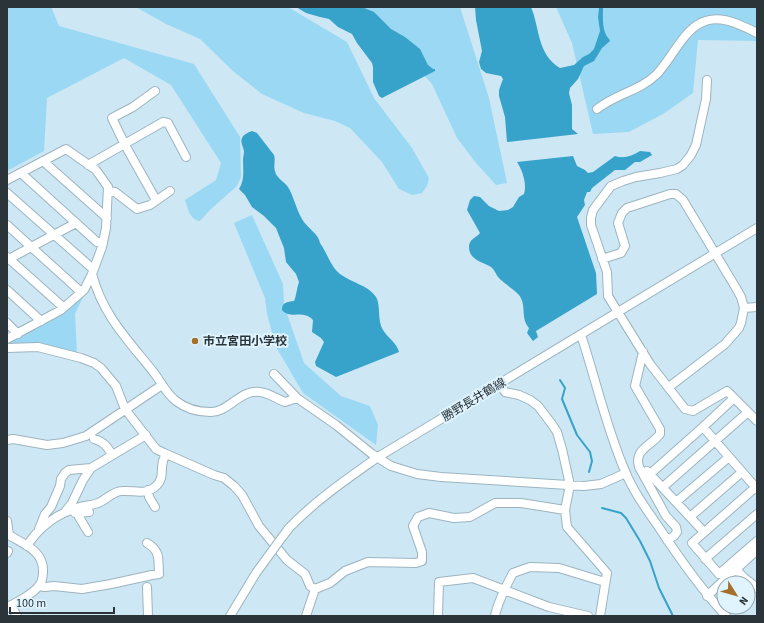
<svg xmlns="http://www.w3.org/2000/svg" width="764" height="623" font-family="'Source Sans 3','Noto Sans JP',sans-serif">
<rect width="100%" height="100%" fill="#cde8f4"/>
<path fill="#9bd8f3" d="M7,7H52V9L59,26L194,64L240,137L241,177L237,186L210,210L200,221C190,220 188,209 185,200L216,180L221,163L171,85L124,58L47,98L44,151L7,171Z
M136,7H288L347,42L374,98L412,148L429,178L427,186L422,193L412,195L399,189L382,162L350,128L335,121L304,113L262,94L234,72L200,39L166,24Z
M343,7H460L489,98L507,183L496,185L476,163L457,138L432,84L388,35Z
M556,7H757V41L698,40L693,93L663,114L629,132L593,134L572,43Z
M252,215L283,284L284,305L304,363L341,396L370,406L378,425L376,445L303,393L276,347L267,314L265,298L234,223Z
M84,295L75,314L77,353L38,343L7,344V342Z"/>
<path fill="#37a2ca" d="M296,7H362L374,12L391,29L405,37L420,49L428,65L433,69H435V71L382,98L379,96L373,82V67L372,63L357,43L352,34L338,27L329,19L320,17L306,13Z
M475,7H531C540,29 537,54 560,68L574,65L583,57L589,54L594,49L600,31L598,17L599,8L603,7C603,15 602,27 606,35C607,37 609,38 610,41L602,48L594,61L584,66L578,79L570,88L569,93L572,105V129L578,134L507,142L505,117L499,96V90L503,79L501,76L486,73L481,69L479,62L482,51L476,20Z
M252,131L257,133L274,155C276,161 273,165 275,171C276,178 284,181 288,187C294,197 296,209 302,219C306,227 319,234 320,243C327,253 331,267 340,274C352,283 368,285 376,297C381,305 377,321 383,330C387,337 397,343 399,352L336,377L316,366L315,362L324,342L321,338L312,332L313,320C302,309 291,320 282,310C282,302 287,302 294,301C296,298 297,287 299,282L296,274L286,262L284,248L276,228L264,216L252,207L245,195L239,189C245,179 243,170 243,160C243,157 244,154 244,151C243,146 240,142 242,138C244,134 249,132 252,131Z
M640,151L650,152L652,155L640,162H635L625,170H615L592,188L590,192H587L584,200L585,205L577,217L596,273L597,294L536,331L538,337L533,341L527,333L529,328C520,318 527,305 519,295C513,288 504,284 498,277C496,274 494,269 491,267C483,262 469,260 469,247C469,239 476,238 480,233L467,210L470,200L474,196L480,197L489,206L499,211L508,210L513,207L519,197L524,194C527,185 523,171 517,162L573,156L577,166L585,170L588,173L593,172L615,156C624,159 632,156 640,151Z"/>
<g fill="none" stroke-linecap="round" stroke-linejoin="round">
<path stroke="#37a2ca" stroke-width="2" d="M560,380L565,388L562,399L577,435L590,452L592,461L589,472
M602,508L621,513L626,518L640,541L650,561L659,588L673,616"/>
<g stroke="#9bb4c0" stroke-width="10">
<path id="minor" d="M707,80L706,99L696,145L691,155L683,165L677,169L660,173L636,177L623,181L611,186L593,210L591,218V225L607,272L608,296L650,364L685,409L693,411L727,391L757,421
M155,91L133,107L112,118L125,145L156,200
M597,109C615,94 640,91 657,74C680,49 691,6 735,23C742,26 750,29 757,33
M43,161L107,218
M88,165L163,122L168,123L186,157
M21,173L97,242L103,243
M7,180L66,149L96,170L108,187L106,228L102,247L92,274L84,290L61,310L7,339
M108,191L115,192L137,209L150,205L170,191
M7,193L93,269
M7,225L81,292
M7,257L63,307
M602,259L621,253L625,246L618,223L622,213L627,208L670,194H676L683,200L736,288L741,297L744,308L741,323L739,328L725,344L669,387
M7,260L76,223
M92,274C103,316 129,341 155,374C162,384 166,393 176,401C185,408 198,412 210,412C228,413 240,389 260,392C269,393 277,399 285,402L297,398
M7,290L41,321
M744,308L757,307
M7,323L18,334
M581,335C596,380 606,427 625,471C633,491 646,509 658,526C679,558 700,588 726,616
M7,348L38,347L81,358L94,363L101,368L116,386L125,409L156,449L164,453L214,475L224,478L234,486L242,495L259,526L287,560L305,574L310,586L315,589
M643,352L635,386L660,429V434C650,447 634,449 639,467L666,516L676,527L677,532L674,536L667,540
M274,374L297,398L336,425L372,454L391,466L417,474L441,477L584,486L601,484L626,473
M500,384L505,392L519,395L530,400L538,406L551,423L557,432L562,449L570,485L565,510L567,527L607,573L600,616
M703,427L734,398
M94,439C104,442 107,446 112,455
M7,440L13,439L47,445L63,443L86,436L162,385
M647,471L704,532
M650,474L703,427L757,489
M757,486L692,543L719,574L757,541
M663,487L748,412
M148,490L149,497L155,507
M676,502L729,457
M65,512L72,503L83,480L91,468L146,435
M81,512L79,517L88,532
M75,513L89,512
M690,517L742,472
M7,521L9,535C25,545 44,551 43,572C43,578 41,585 36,589C28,597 16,602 7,608
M289,528C316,500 347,479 378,457L757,228
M39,529L45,514L51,507L60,486L61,479L65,473L69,470L91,468
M27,546C38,528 56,514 77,508C84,505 91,506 98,503C106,500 113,491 122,491C134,490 147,496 157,485C166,476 158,466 166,454
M7,553L8,551
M705,559L757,514
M736,569L743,577L757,588
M39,586L45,587L54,586L82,589L111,584L152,575L159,574C158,560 161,551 147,543
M147,587L148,616
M707,596L757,550
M11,605L17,616
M230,616L256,573
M306,616L315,589L330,583L345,571L368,562L416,563L422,561V552L413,526L418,517L429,513L454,518L470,517L495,503H521L565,510
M438,616L439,582L473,578L549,607L588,616
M495,616C498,601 506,586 513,573L530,567L559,568L605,582"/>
</g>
<use href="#minor" stroke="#fff" stroke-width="8"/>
<g stroke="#9bb4c0" stroke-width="10" stroke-linecap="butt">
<path id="minor-bridge" d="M256,573L280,540L289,528"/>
</g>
<use href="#minor-bridge" stroke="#fff" stroke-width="8"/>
</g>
<circle fill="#a5702a" stroke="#dff4fe" stroke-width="1.5" cx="195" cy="341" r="4"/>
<g text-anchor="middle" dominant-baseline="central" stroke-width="4" stroke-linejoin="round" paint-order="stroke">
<g font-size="12" font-weight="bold" fill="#2a3439" stroke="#dff4fe" text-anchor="start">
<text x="203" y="341">市立宮田小学校</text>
</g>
<g font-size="12" fill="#2a3439" stroke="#dff4fe">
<text transform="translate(474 400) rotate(-31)">勝野長井鶴線</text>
</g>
</g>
<rect width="764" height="623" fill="none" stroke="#2a3439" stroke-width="16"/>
<g transform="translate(736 595) rotate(127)"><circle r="19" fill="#dff4fe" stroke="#97a7af"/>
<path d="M0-3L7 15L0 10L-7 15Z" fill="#a5702a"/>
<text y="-6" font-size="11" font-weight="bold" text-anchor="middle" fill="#2a3439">N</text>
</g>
<path d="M10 607v6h104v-6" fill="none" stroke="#2a3439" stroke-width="2"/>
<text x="16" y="607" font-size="12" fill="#2a3439" stroke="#dff4fe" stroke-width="3" paint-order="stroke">100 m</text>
</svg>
